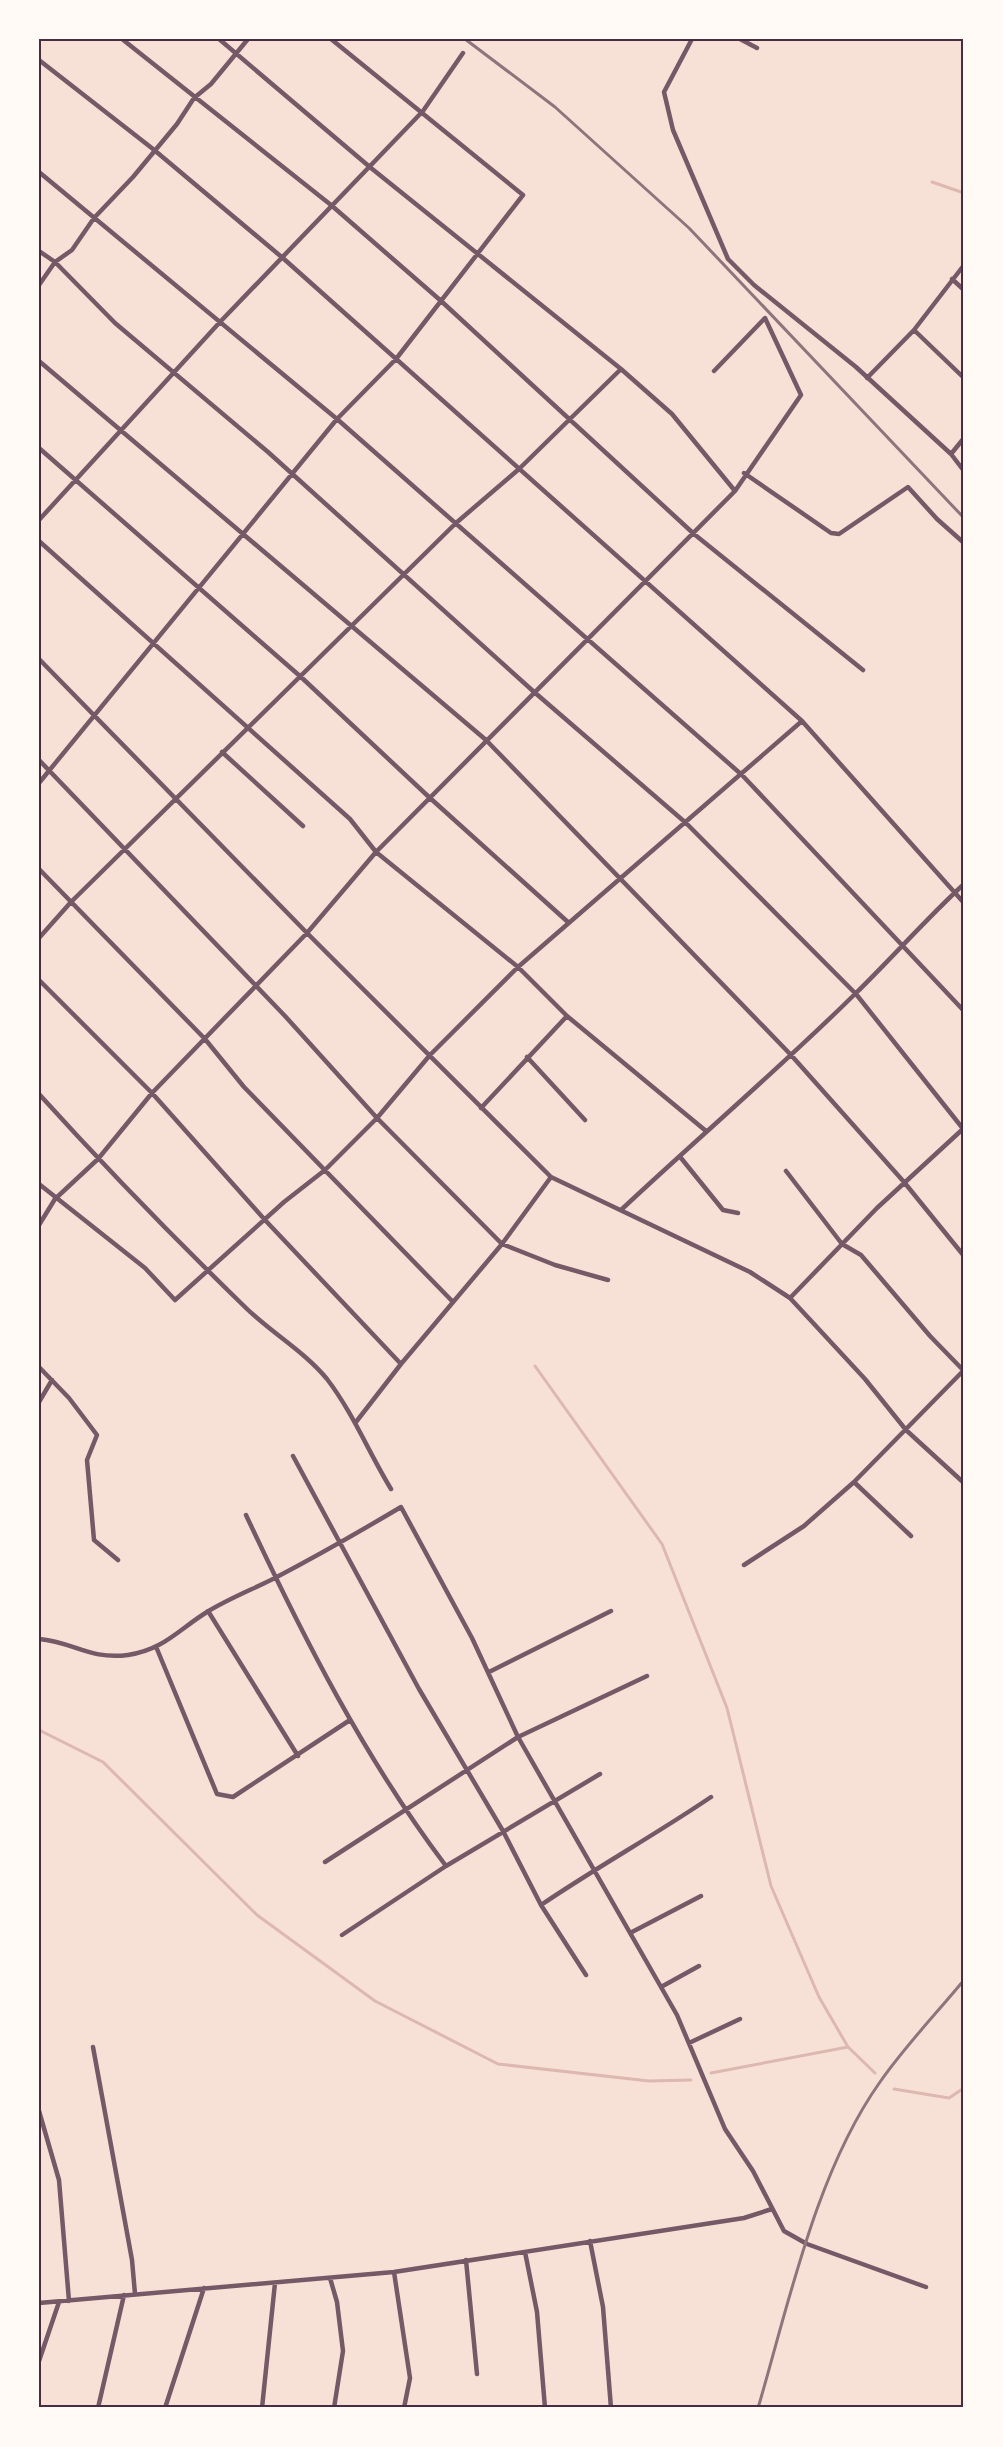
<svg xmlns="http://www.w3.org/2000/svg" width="1003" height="2447" font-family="'Source Sans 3',sans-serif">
<rect width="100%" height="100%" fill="#f7e1d7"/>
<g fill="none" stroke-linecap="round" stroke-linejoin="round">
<path stroke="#dcb8b0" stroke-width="3" d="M932,182L964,193
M535,1366L662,1544L727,1708L771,1886L819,1997L848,2047
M39,1730L103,1762L257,1915L375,2001L498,2064L649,2081L691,2080
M711,2073L848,2047L875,2073
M894,2089L949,2098L964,2088"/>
<path stroke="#755966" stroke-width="4.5" d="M122,39L331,205L440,300L694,534L863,670
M219,39L371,168L621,369L672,414L735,491
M692,39L664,92L673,130L728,259L754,285L856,367L951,454L964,471
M740,39L757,48
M39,60L153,149L284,259L802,721L964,903
M39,172L337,419L742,775L964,1011
M39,251L55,262L115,323L268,452L533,691L686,823L856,994L964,1130
M952,279L964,290
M39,285L55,262L72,250L94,218L133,177L177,124L194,98L211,84L248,39
M914,330L964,378
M39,361L486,740L791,1055L904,1182L964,1256
M867,378L914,330L964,265
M39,448L301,677L430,798L569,923
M951,454L964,438
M744,473L831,533L839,534L908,487L937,519L964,543
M39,520L220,322L423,111L463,53
M39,541L350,819L376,852L518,967L567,1016L706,1131
M39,659L307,933L551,1177L750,1272L790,1298L865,1379L906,1430L964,1483
M222,752L303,826
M39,760L285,1016L377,1118L502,1244L555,1265L608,1280
M39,783L337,419L396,359L523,195L331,39
M39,869L205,1039L244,1087L453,1302
M39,938L71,902L456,523L519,469L621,369
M39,980L152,1093L265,1220L401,1364
M527,1057L585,1120
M39,1094C105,1167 174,1238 245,1307C270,1332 304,1351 327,1379C353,1413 369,1453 391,1489
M481,1108L567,1016
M681,1158L723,1210L738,1213
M786,1171L842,1244L861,1255L930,1336L964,1371
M39,1184L145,1268L175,1300L284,1202L325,1170L377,1118L430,1055L518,967L802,721
M621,1210C699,1137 780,1068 855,994C892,958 926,919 964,884
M39,1225L55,1199L98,1159L152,1093L307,933L376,852L735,491L801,395L765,318L714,371
M790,1298L877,1208L964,1128
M39,1367L69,1398L97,1435L87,1460L94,1540L118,1560
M39,1402L52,1380
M356,1422L401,1364L502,1244L551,1177
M293,1456L419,1689L503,1831L541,1905L586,1975
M854,1482L911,1536
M246,1515C303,1637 365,1759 446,1866
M744,1565L804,1526L854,1482L964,1370
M208,1611L298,1756
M39,1639C74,1642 89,1660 128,1655C163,1650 178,1630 207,1612C228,1599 251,1590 273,1579C317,1556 359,1532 401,1507L472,1638L518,1737L677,2015L725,2129L753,2171L784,2231L807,2244L926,2287
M157,1649L217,1794L233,1797L350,1720
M489,1672L611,1611
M325,1862L518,1737L647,1676
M541,1905C597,1867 655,1835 711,1797
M632,1932L701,1896
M342,1935L446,1866L600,1774
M661,1987L699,1966
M689,2043L740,2019
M93,2047L132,2260L135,2294
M39,2111L59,2180L69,2301
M590,2241L603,2307L611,2408
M525,2252L537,2312L545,2408
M466,2260L477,2374
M394,2272L410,2378L404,2408
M330,2278L337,2302L343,2351L334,2408
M39,2303L394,2272L744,2218L772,2209
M39,2361L59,2302
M98,2408L124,2295
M165,2408L204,2288
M262,2408L275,2283"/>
<path stroke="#8f747c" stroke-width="3" d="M465,39L555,107L689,228L964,518
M758,2408C789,2303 816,2172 880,2082C905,2046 936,2014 964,1980"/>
</g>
<rect width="1003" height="2447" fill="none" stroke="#fffaf5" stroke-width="81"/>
<rect x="40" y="40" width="922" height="2366" fill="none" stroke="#4a2c40" stroke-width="2"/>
</svg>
